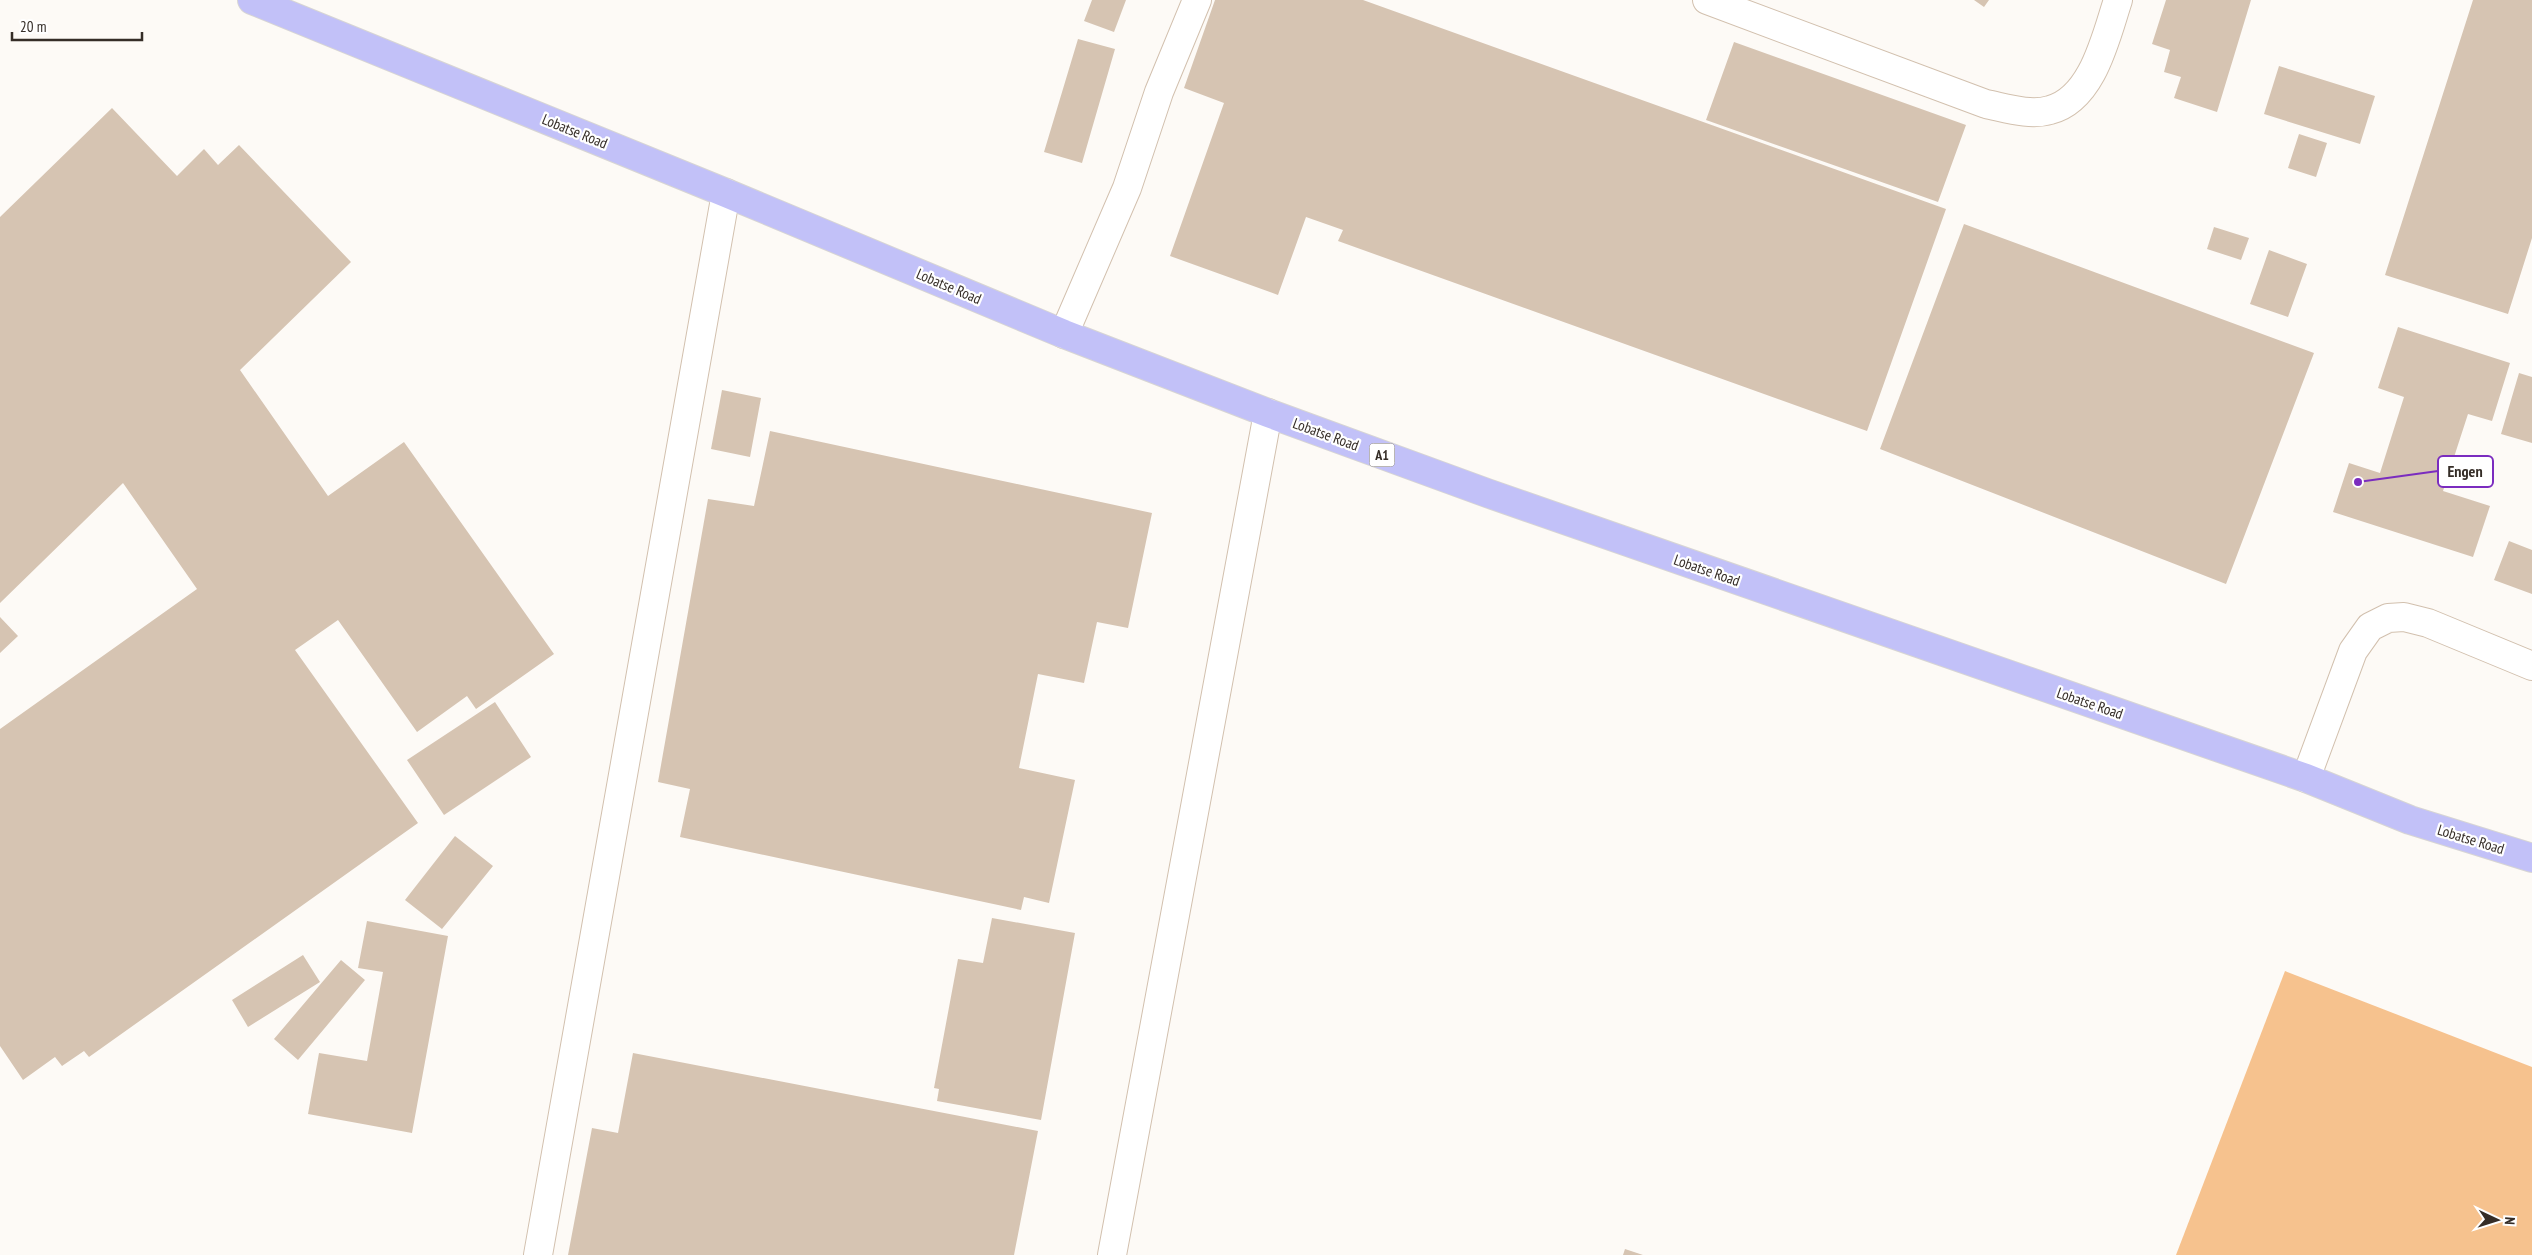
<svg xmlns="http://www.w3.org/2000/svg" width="2532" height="1255" font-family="'PT Sans Narrow',sans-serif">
<rect width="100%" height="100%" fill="#fdfaf6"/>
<path fill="#f6c28e" d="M2285,971L2532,1067V1255H2176Z"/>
<path fill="#d6c4b2" d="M1092,0H1126L1114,32L1084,21Z
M1215,0H1363L1946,209L1867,431L1338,241L1343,230L1306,217L1278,295L1170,256L1224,103L1184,88Z
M1974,0H1989L1984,7Z
M2166,0H2251L2217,112L2174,98L2181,77L2164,72L2170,50L2152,44Z
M2473,0H2532V238L2508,314L2385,275Z
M1078,39L1115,49L1082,163L1044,152Z
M1734,42L1966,125L1938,202L1706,120Z
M2279,66L2375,96L2360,144L2264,114Z
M112,108L177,176L204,149L218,165L239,145L351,262L240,370L328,496L404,442L554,654L476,709L467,696L417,732L338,620L295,650L418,823L89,1057L84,1051L62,1066L55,1057L23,1080L0,1046V729L197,589L123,483L0,603V217Z
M2299,134L2327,143L2316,177L2288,168Z
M1964,224L2314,353L2226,584L1880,449Z
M2214,227L2249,238L2241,260L2207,249Z
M2269,250L2307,264L2288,317L2250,304Z
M2398,327L2510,363L2492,421L2468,414L2443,491L2490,506L2473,557L2333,512L2349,463L2380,473L2404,397L2378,388Z
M2519,373L2532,377V443L2501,434Z
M722,390L761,398L750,457L711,449Z
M770,431L1152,513L1128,628L1097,622L1084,683L1038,674L1019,768L1075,780L1049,903L1024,897L1021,910L680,837L690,789L658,782L708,499L754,506Z
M2509,541L2532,550V594L2494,580Z
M0,617L18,636L0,653Z
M495,702L531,757L444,815L407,760Z
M455,836L493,866L442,929L405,900Z
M992,918L1075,933L1041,1120L937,1101L939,1089L934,1088L958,959L983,963Z
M367,921L448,936L412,1133L308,1114L319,1053L367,1061L383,972L358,968Z
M303,955L320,982L248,1027L232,1000Z
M341,960L365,980L298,1060L274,1039Z
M633,1053L1038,1131L1014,1255H568L592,1128L618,1133Z
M1625,1249L1643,1255H1623Z"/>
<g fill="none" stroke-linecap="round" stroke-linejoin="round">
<g stroke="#d2c0ae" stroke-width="30">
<path id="minor" d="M1707,0L1986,104C2006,108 2030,116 2050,110C2093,99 2106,36 2118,0
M1064,334L1127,188L1159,92L1197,0
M2306,778L2353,651L2370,627L2388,618L2404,617L2428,623L2532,666
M538,1255L726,193
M1112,1255L1268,413"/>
</g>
<g stroke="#d7d5d4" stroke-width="30">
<path id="highway" d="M252,0L726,193L1064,334L1268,413L1487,493L2306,778L2410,820L2532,858"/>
</g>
<use href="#minor" stroke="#fff" stroke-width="28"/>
<use href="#highway" stroke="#c2c1f8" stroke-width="28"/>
</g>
<g text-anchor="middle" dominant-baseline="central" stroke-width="4.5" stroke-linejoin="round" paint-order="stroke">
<rect fill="#fff" stroke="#726c68" stroke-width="1" x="1369.5" y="443.5" width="25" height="23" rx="4"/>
<g font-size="14" font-weight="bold" fill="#352d27">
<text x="1382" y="455">A1</text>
</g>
<g font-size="15" fill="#352d27" stroke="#fff">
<text transform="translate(575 131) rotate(22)">Lobatse Road</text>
<text transform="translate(949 286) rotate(23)">Lobatse Road</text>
<text transform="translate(1326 434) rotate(20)">Lobatse Road</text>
<text transform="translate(1707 570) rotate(19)">Lobatse Road</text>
<text transform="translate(2090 703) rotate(19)">Lobatse Road</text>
<text transform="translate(2471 839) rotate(17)">Lobatse Road</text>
</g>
</g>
<path fill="none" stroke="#7b2cbf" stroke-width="2" d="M2358 482L2438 471"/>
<circle fill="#7b2cbf" stroke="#fff" stroke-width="2" cx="2358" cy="482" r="5"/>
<rect fill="#fff" stroke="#7b2cbf" stroke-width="2" x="2438" y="456" width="55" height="31" rx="5"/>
<g font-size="16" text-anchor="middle" font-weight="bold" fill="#352d27">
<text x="2465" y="477">Engen</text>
</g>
<g transform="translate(2497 1220) rotate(94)" stroke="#ffffff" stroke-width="4" paint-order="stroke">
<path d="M0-4L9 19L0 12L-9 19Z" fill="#352d27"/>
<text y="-8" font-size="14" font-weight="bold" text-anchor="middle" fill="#352d27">N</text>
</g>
<path d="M12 32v8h130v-8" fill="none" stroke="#352d27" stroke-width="2.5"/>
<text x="20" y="32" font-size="15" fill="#352d27" stroke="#ffffff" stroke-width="4" paint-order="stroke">20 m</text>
</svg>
